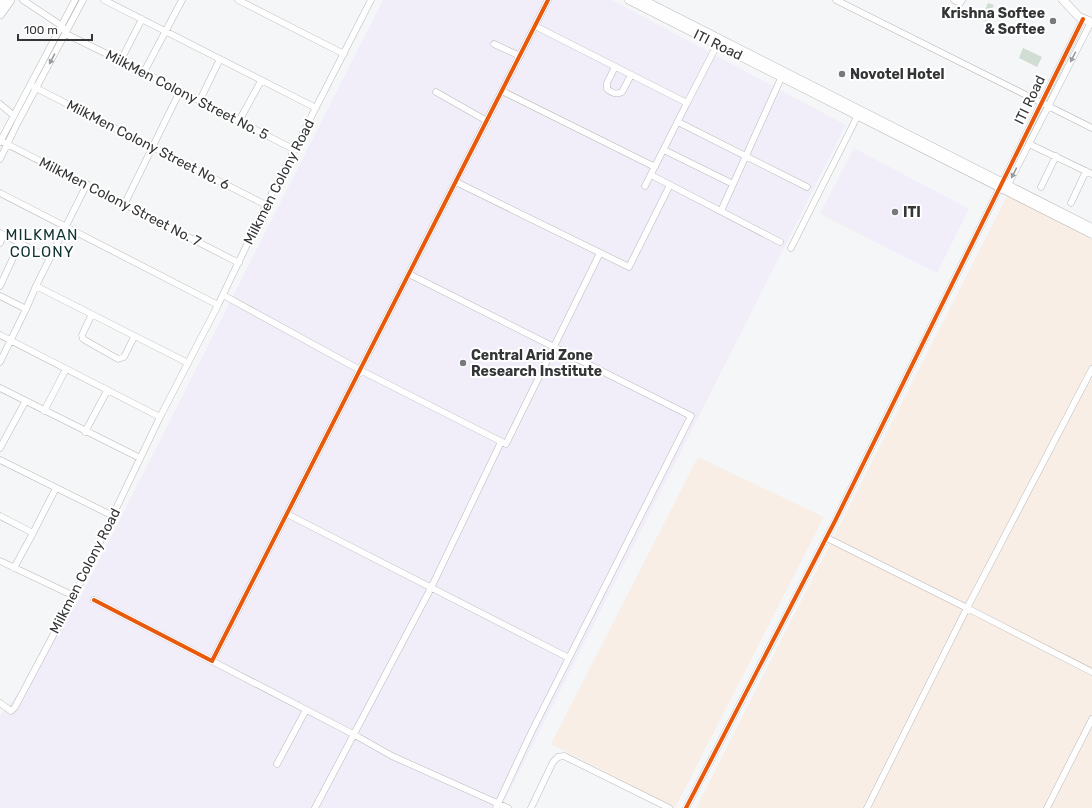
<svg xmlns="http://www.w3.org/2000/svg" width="1092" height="808" font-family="Rubik,sans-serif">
<rect width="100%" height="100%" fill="#f5f6f7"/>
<path fill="#f8eee5" d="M1007,196L1092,239V808H696Z
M698,457L824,517L675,808L551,744Z"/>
<path fill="#f1eefa" d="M383,0H612L846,125L501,808H0V715L17,695L79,600Z
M854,148L969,209L937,273L820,214Z"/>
<path fill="#cfddd3" d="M988,3L994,5L986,21L981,19Z
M1023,48L1042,57L1037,67L1019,58Z"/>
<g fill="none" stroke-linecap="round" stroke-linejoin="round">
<g stroke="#b8b9ba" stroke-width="7">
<path id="street" d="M23,0L62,26L66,34L144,72L295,150
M104,0L316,108
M238,0L344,54
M836,0L1092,128
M954,0L960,3L962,0
M535,26L687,103L645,186
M494,44L520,56
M121,60L142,19
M615,67L607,83V89C612,93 616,95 622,92L631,75
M144,72L182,0
M30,85L266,205
M502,91L655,167
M436,92L487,121
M200,100L220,59
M687,103L719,41
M0,104L13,115
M239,121L261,81
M678,122L807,187
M1,141L239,263
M0,142L75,0
M1029,144L1092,174
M664,150L733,184
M0,159L18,122L83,0
M651,175L780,242
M456,182L629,267L670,185
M1008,185L1091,22
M1041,187L1056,156
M0,193L218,305
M125,203L180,91
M1071,203L1086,171
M721,211L782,76
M0,233L49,258
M0,243L4,235
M791,248L858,115
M409,274L691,416L532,731L496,808
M0,286L20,243
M36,286L87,184
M223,295L360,370L506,444L600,253
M0,296L26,309L36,286L188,363
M91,316L82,335L83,339L118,359L124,357L134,337
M0,335L160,417
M0,362L26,309
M1092,369L967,608L1092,672
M0,388L140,458
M44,411L66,369
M85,432L107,391
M0,448L25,402
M0,460L113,516
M287,514L569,658
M0,516L33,533L56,488
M827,538L967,608L867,808
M0,561L74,596
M14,568L33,533
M94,600L212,661L548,0
M212,661L353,734L392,756L508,808
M0,703L11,711L15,707L74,596L160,417L218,305L266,205L371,0
M277,764L306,710
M315,808L431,588L501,442
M531,808L553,762L558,757L564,756L669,808
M686,808L835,521L1083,19
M1047,808L1092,719"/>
</g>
<g stroke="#b8b9ba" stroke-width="9">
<path id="secondary" d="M629,0L1092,234
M643,0L1092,228
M1063,0L1079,17L1092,22"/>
</g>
<g stroke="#b8b9ba" stroke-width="10">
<path id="primary" d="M0,3L3,0
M0,14L10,0"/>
</g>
<use href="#street" stroke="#fefefe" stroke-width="6"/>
<use href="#secondary" stroke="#fefefe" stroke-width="8"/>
<use href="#primary" stroke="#fefefe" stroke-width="9"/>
<g stroke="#fff" stroke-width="6">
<path id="cycleway" d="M94,600L212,661L548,0
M686,808L835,521L1083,19"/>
</g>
<use href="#cycleway" stroke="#e8590c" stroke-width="4"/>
</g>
<defs><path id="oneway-solid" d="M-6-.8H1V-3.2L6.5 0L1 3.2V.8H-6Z"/></defs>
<g fill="#999a9a">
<use href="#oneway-solid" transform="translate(1073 57) rotate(117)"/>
<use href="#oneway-solid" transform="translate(52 59) rotate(118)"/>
<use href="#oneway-solid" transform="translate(1014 173) rotate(117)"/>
</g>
<g fill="#78797a" stroke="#fff" stroke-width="1.5">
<circle cx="1053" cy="21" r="4"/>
<circle cx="842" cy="74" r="4"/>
<circle cx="895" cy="212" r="4"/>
<circle cx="463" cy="363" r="4"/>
</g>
<g text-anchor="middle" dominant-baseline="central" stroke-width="4" stroke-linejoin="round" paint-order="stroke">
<g font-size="14" font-weight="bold" fill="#343536" stroke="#fff" text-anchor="start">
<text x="1045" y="13" text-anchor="end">Krishna Softee<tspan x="1045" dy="16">&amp; Softee</tspan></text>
<text x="850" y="74">Novotel Hotel</text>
<text x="903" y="212">ITI</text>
<text x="471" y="355">Central Arid Zone<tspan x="471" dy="16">Research Institute</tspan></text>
</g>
<g font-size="14" fill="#343536" stroke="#fff">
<text transform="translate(718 45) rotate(26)">ITI Road</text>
<text transform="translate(187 95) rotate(27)">MilkMen Colony Street No. 5</text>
<text transform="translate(1030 100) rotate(-64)">ITI Road</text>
<text transform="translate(148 145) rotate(27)">MilkMen Colony Street No. 6</text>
<text transform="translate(279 182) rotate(-63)">Milkmen Colony Road</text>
<text transform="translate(120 202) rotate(27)">MilkMen Colony Street No. 7</text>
<text transform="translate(85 571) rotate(-63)">Milkmen Colony Road</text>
</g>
<g font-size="15" letter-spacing="1" fill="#103332" stroke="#fff">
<text x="42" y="235">MILKMAN<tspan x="42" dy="17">COLONY</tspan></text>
</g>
</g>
<path d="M18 34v6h74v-6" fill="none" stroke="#343536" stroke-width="2"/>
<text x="24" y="34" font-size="12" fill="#343536" stroke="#ffffff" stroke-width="3" paint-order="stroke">100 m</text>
</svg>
